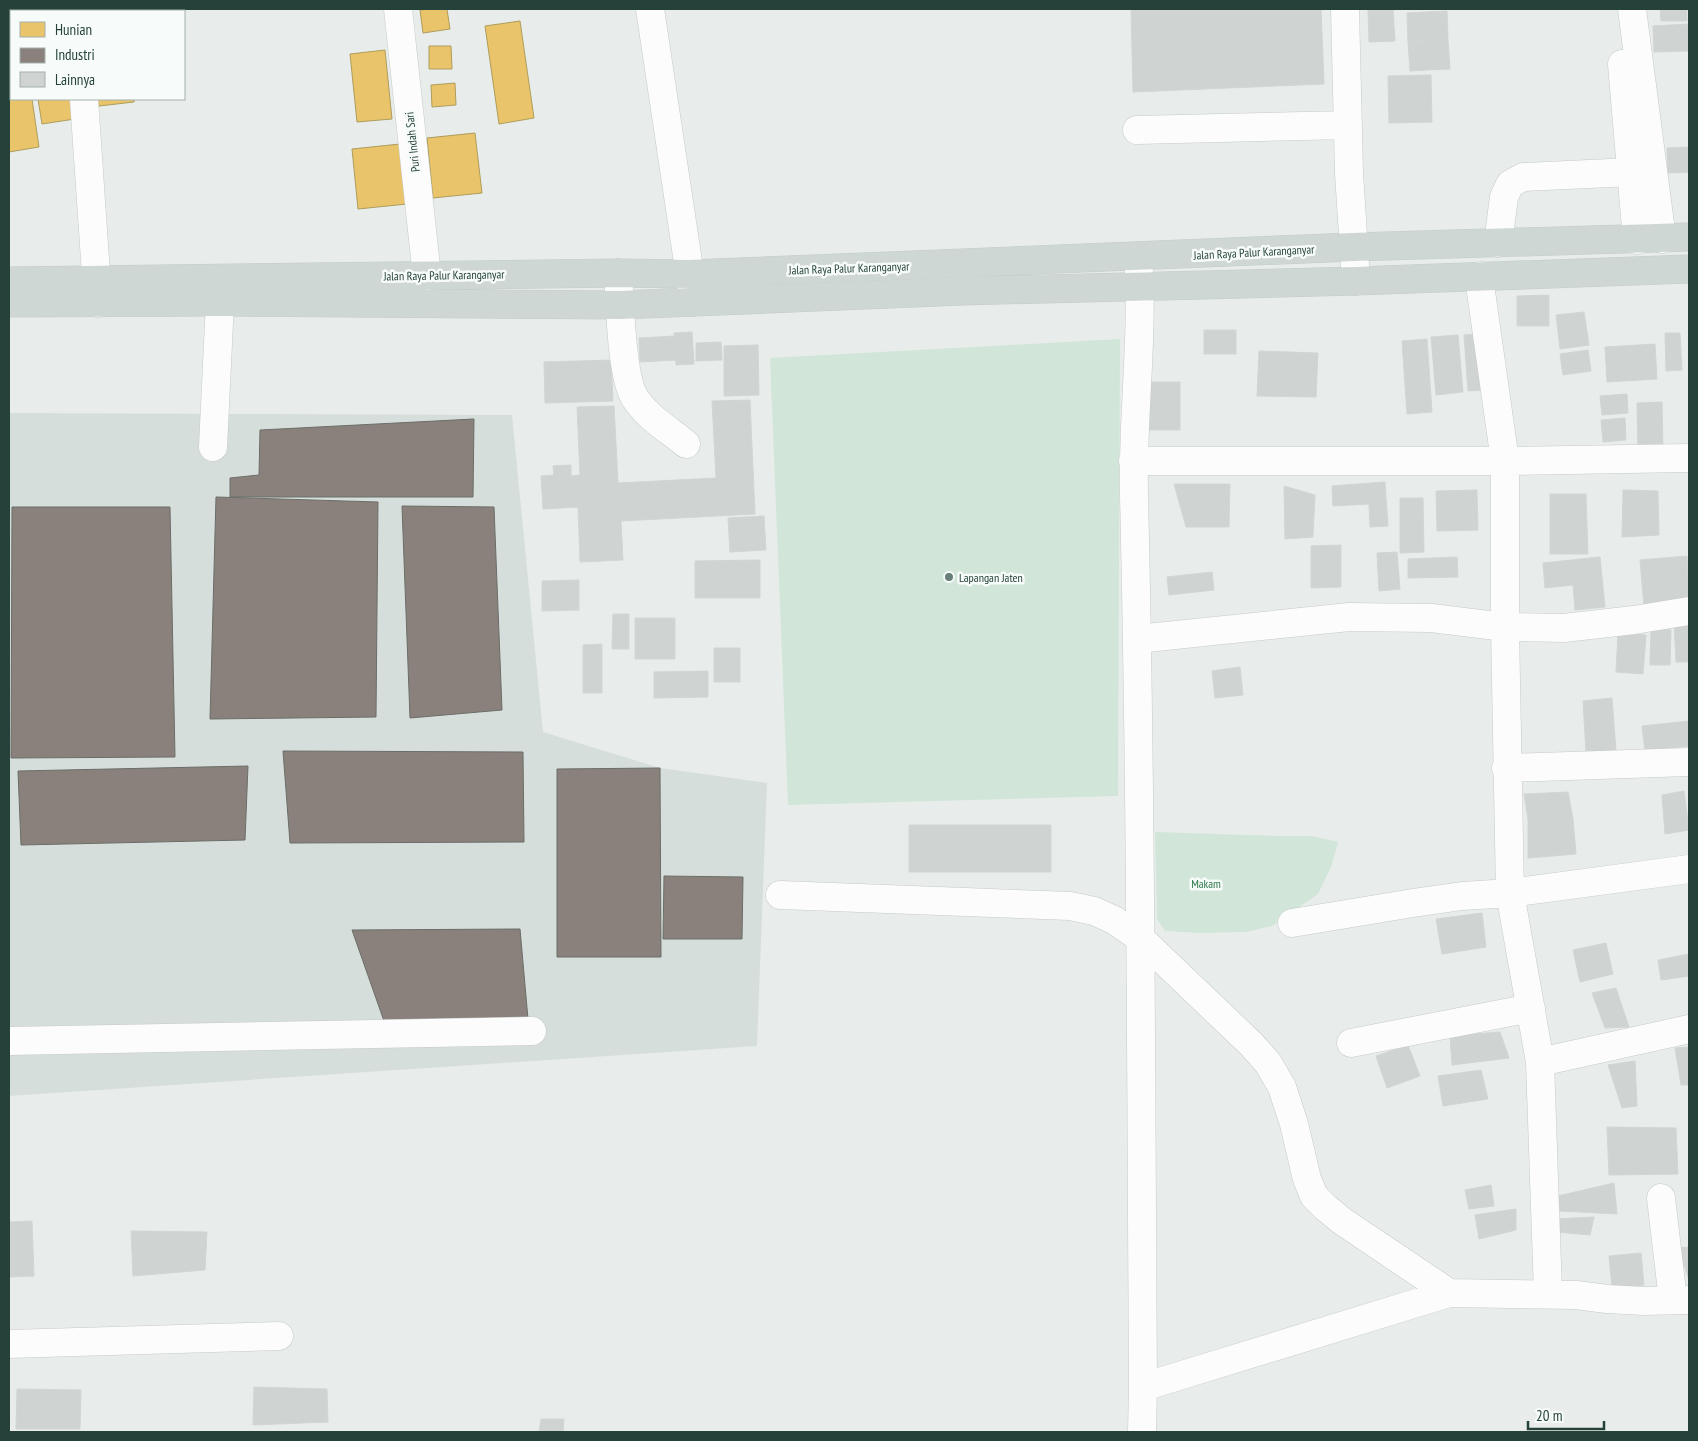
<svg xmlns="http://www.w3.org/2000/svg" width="1698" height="1441" font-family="'PT Sans Narrow',sans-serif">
<rect width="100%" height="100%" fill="#e8edeb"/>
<path fill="#d6dedb" d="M9,413L512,415L543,732L660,768L767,783L757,1046L9,1096Z"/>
<path fill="#d1e6d8" d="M1120,339L1118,796L788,805L770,358Z
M1155,832L1280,836H1312L1338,842L1331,867L1318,894L1272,926L1246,932L1200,933L1165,931L1157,919Z"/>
<path fill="#e9c46a" stroke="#ae9d5c" d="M429,9H447L450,29L423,33L420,10Z
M520,21L534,118L499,124L485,26Z
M429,46H451L452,69H429Z
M385,50L392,119L357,122L350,54Z
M455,83L456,105L432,107L431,85Z
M11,90V99H32L39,147L9,152V91Z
M38,99H72L75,119L42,124Z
M98,99H134V102L99,106Z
M475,133L482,193L433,198L427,138Z
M400,144L407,204L358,209L352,149Z"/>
<path fill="#8a817c" stroke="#6b6e68" d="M474,419L473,497H230V478L259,475L260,430Z
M216,497L378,502L376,717L210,719Z
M402,506L494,507L502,710L410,718Z
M12,507H170L175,757L11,758Z
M283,751L523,752L524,842L290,843Z
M248,766L245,840L21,845L18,771Z
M660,768L661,957H557V769Z
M664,876L743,877L742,939H663Z
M520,929L528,1019L384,1021L352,930Z"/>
<path fill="#cfd4d2" stroke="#d1d6d4" d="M1131,9H1321L1324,84L1133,92Z
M1368,9H1393L1395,41L1369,42Z
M1660,9H1687V21H1661Z
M1447,11L1448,40L1426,42L1425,12Z
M1425,12L1426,42H1408L1407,13Z
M1688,24L1689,51L1654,52L1653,26Z
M1448,40L1450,69L1427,70L1426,42Z
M1408,42H1426L1427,70L1410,71Z
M1431,75L1432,122L1389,123L1388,76Z
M1689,147V172L1668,173L1667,148Z
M1549,295V326H1517V296Z
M1584,312L1589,345L1560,349L1556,315Z
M1204,330H1236V354H1204Z
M692,332L694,364L676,365L674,333Z
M1665,333H1680L1682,370L1666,371Z
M1481,334L1485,390L1468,391L1464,335Z
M1458,335L1463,392L1436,395L1431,337Z
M675,336L676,360L640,362L639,338Z
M1427,339L1432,412L1407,414L1402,341Z
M721,342L722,360L696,361V343Z
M1655,344L1657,379L1607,382L1605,347Z
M758,345L759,395L724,396V346Z
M1588,350L1591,371L1563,375L1560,354Z
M1259,351L1318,353L1316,397L1257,396Z
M611,360L613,401L545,403L544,362Z
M1150,382H1180V430H1149Z
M1627,394L1628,413L1602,415L1600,396Z
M750,400L755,514L621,521L623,560L580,562L578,507L543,509L541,476L554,475L553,466L571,465V476L580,475L577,407L614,406L618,483L716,478L712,401Z
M1662,402L1663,451H1638L1637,403Z
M1625,418L1626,440L1603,442L1601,420Z
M1385,482L1388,526L1370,527L1369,504L1333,506L1332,486Z
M1174,484H1230L1229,527H1186Z
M1284,486L1315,495L1313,537L1285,539Z
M1477,490L1478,530L1437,531L1436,491Z
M1623,490L1658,491L1659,535L1622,537Z
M1550,494H1586L1588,554H1550Z
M1400,498H1423L1424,552L1400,553Z
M764,516L766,550L730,552L728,518Z
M1341,545V587L1311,588V546Z
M1397,552L1400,589L1379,591L1377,553Z
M1687,556L1689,602L1644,606L1640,560Z
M1457,557L1458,577L1408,578V559Z
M1600,557L1605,607L1575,610L1573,585L1545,588L1543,563Z
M760,560V598H695V561Z
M1212,572L1214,590L1169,595L1167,577Z
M579,580V610L542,611V581Z
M613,614H629V649H612Z
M635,618H675V659H635Z
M1688,621L1689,662H1676L1674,622Z
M1651,629L1671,630L1670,665H1650Z
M1618,633L1646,635L1643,674L1616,672Z
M602,644V693H583V645Z
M714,648H740V682H714Z
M1240,667L1243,695L1215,698L1212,671Z
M708,671V697L654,698V672Z
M1612,698L1616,751L1586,753L1583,701Z
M1689,721V746L1645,751L1642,726Z
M1684,791L1689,830L1665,834L1662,795Z
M1568,792L1573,819L1528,820L1524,794Z
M1573,819L1576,854L1528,858V820Z
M909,825H1051V872H909Z
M1482,913L1486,947L1442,954L1436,919Z
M1606,943L1613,974L1580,982L1573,950Z
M1689,954V976L1661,980L1658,960Z
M1616,988L1629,1027L1605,1028L1592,993Z
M1500,1032L1509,1058L1452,1065L1450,1036Z
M1408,1045L1420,1076L1387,1088L1376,1056Z
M1689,1047V1085H1681L1675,1048Z
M1635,1061L1637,1106L1622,1108L1608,1065Z
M1481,1070L1488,1099L1443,1106L1438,1076Z
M1607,1127L1676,1128L1678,1174L1609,1175Z
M1614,1183L1617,1214L1560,1211L1558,1196Z
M1491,1185L1494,1206L1469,1209L1465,1190Z
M1516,1209V1230L1479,1239L1475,1215Z
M1594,1217L1590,1235L1557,1232L1556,1219Z
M32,1221L34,1276L9,1277V1222Z
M131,1231L207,1232L205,1270L133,1276Z
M1689,1247V1280L1678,1248Z
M1641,1253L1644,1285L1612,1288L1609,1256Z
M254,1387L327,1389L328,1422L253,1425Z
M17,1389L81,1390L80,1429H16Z
M541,1419H564L563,1432H539Z"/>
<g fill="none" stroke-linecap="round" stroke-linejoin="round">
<g stroke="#c5cac8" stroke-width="29">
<path id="minor" d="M78,9V11
M398,9L427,276
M650,9L694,302
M1345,9L1349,173L1356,281
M1632,9L1662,239
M1622,64L1637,240
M84,99L98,303
M1137,130L1348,125
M1498,243L1504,197L1510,184L1523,177L1632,172
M1138,257C1144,336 1132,416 1134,495C1141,793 1141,1090 1143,1387L1142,1432
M618,273C620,301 621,377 635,398C647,417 669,430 686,444
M1481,276V292L1505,461V627L1510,893L1540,1062
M213,447L220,302
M1133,461H1505L1689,458
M1137,639L1349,617L1431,618L1505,627L1564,628L1634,620L1689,611
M1506,768L1689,762
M780,895L1070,906L1094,911L1114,920L1140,938L1251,1044L1268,1063L1282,1087L1294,1124L1307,1179L1314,1196L1325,1207L1342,1221L1449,1293
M1292,923L1413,903L1462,896L1510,893L1689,869
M9,1041L532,1031
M1351,1043L1531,1008
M1661,1198L1673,1300
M1548,1294L1540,1062L1689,1029
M9,1344L279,1336
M1143,1387L1449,1293L1576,1295L1607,1299L1644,1301L1689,1300"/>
</g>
<g stroke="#c3ccc9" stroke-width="29">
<path id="major" d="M9,281L618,273L690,274L1353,247L1689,237
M9,303L220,302L620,305L963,291L1356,281L1689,269"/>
</g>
<use href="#minor" stroke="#fcfcfc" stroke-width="28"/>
<use href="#major" stroke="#cfd7d5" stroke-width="28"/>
</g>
<circle fill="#697e78" stroke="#f7fbf9" stroke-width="2" cx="949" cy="577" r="5"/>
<g text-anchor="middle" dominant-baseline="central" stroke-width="5" stroke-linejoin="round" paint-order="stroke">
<g font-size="12" fill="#24423a" stroke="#f7fbf9">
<text transform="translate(412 142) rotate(-96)">Puri Indah Sari</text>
<text transform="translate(1254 252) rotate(-3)">Jalan Raya Palur Karanganyar</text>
<text transform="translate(849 268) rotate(-2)">Jalan Raya Palur Karanganyar</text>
<text transform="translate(444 275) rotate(-1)">Jalan Raya Palur Karanganyar</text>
</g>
<g font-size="12" fill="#24423a" stroke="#f7fbf9" text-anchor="start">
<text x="959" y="577">Lapangan Jaten</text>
</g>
<g font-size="12" fill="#2d7a4b" stroke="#f7fbf9">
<text x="1206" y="883">Makam</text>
</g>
</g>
<rect width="1698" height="1441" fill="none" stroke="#24423a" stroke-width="20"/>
<rect x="10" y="10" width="175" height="90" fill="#f7fbf9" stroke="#a3b1ad"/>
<rect x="20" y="22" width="25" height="15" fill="#e9c46a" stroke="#a3b1ad"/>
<text x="55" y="35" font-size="15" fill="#24423a">Hunian</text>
<rect x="20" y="48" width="25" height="15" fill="#8a817c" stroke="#a3b1ad"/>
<text x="55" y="60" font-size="15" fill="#24423a">Industri</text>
<rect x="20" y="72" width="25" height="15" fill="#cfd4d2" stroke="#a3b1ad"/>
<text x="55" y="85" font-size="15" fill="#24423a">Lainnya</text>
<path d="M1528 1421v8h76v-8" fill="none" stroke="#24423a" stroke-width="2.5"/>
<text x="1536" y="1421" font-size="15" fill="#24423a" stroke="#f7fbf9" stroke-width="4" paint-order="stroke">20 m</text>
</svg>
